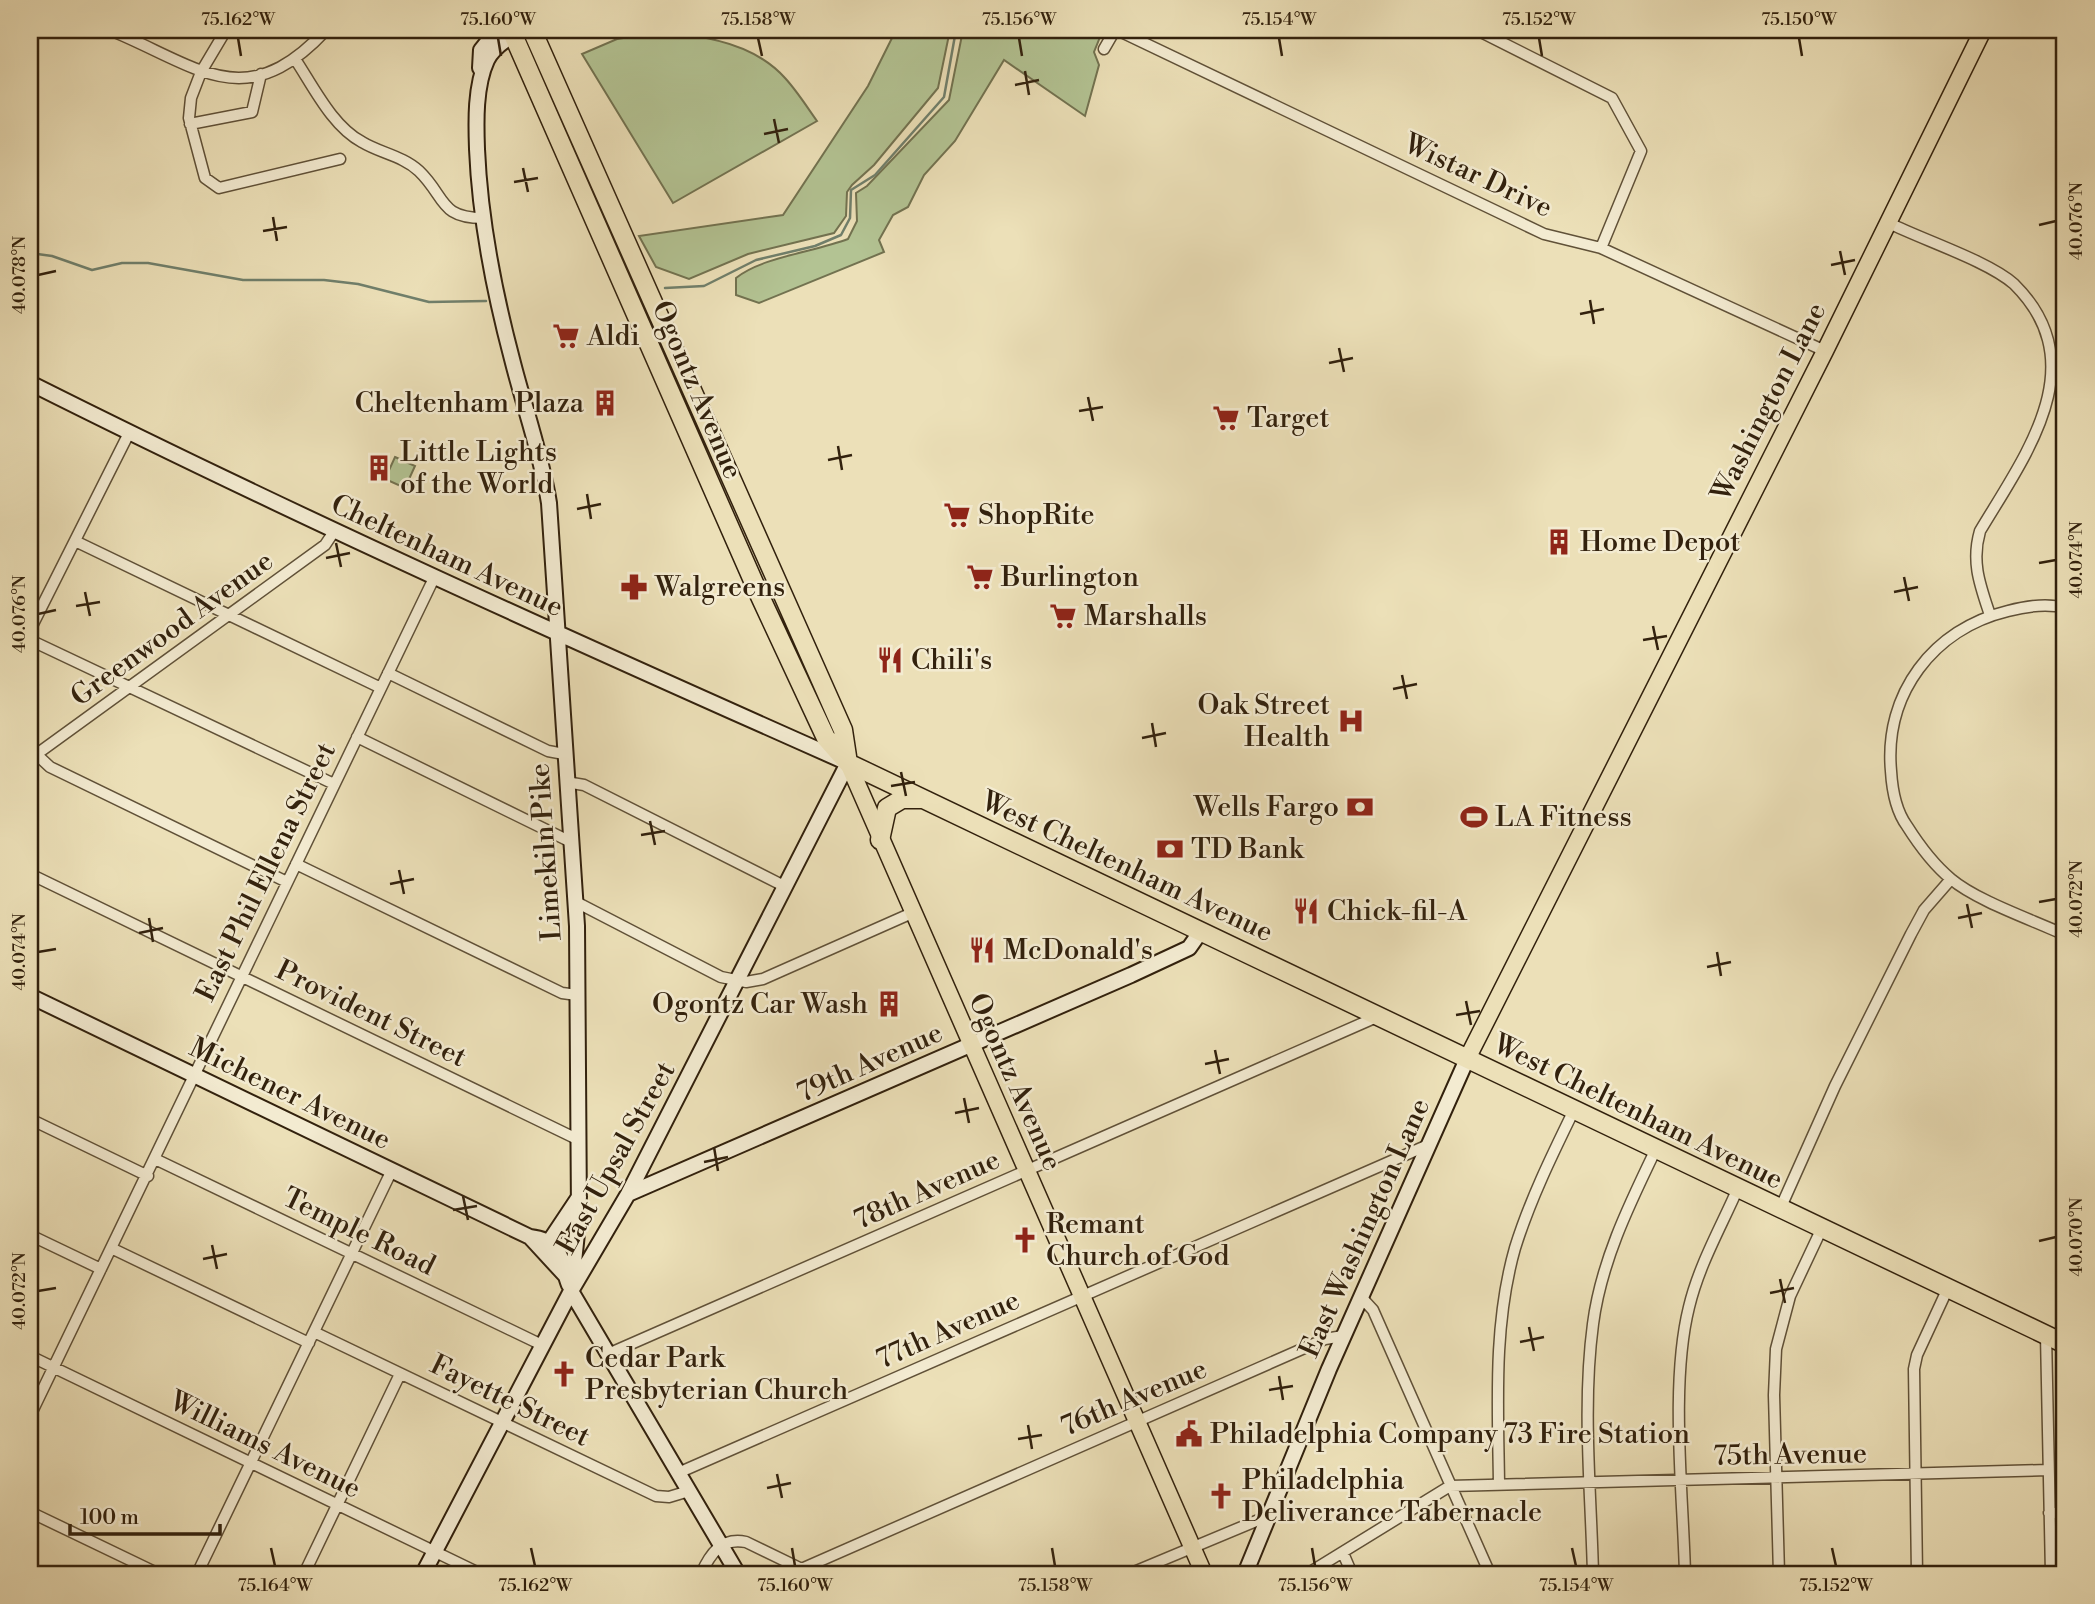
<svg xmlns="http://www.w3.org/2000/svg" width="2095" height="1604" font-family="'Libre Bodoni',serif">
<rect width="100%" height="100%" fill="#ece0b8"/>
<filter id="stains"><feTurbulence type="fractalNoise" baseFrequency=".00286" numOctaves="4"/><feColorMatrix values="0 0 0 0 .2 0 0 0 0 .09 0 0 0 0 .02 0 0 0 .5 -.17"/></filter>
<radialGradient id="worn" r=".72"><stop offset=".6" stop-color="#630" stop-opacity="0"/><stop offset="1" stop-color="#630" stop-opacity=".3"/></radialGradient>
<path fill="#b3c393" stroke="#727250" stroke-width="2" d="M896,30H950L938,88L874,165L852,185L847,192L846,216L834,233L748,254L689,279L656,267L639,236L783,215L868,86Z
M963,30H1084L1100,37L1094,52L1099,65L1085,116L1004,60L955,141L924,175L908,207L893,215L879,240L884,252L759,303L736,295V278C762,257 814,252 848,239L857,221L856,193L867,186L949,100Z
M655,33C699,34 754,43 785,78C797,91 807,107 817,121L673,203L582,54L617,39Z
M395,457L415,466L405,488L385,479Z"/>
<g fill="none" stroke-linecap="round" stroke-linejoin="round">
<path stroke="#707f6b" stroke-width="2.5" d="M30,253L52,256L92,270L122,263H148L243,280H324L358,284L429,302L486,301
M665,288L704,286L756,260L815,246L841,235L850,218L851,190L875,175L944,97L956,30"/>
<g stroke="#605138" stroke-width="13">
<path id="street" d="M110,30C198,66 245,117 326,30
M226,30L201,72L191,98L189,118L205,178L219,188L340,159
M1117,30L1544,234L1601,248L1825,351
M1477,30L1612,98L1641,151L1601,248
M1104,49L1115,30
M295,59C313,86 332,126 362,142C380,153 403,156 419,171C446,197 439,218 483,218
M190,124L252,112L261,74
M1889,223C1923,240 1988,261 2014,284C2095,364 2026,454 1980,531C1971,562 1980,585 1990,615
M75,541L381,688
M2065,608C2047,603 2027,606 2008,611C1933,629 1884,694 1891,771C1892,788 1896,811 1907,826C1919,845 1934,865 1951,879C1977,901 2033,920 2065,935
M30,630L129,433
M30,640L334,784
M388,673L548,751L564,754
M357,737L571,842
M36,754L50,767L287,882
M30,759L325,545L335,530
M566,782L584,785L784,886
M296,864L562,993L577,995
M30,874L579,1140
M576,902L721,977L746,982L763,979L912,913
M30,1119L148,1176
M155,1159L542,1345
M1780,1209L1835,1086L1911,934L1924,910L1951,879
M30,1235L101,1269
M111,1248L309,1343
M1361,1297L1373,1310L1490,1574
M314,1332L656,1496L669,1497L689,1491
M2046,1335L2051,1574
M608,1354L1379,1016
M30,1356L481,1574
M30,1416L435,576
M678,1473L1428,1145
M1499,1484C1498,1406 1493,1325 1515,1248C1530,1200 1552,1155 1574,1110
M30,1512L159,1574
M2049,1513H2065
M1343,1553L1352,1574
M197,1574L392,1170
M304,1574L400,1374
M701,1574C710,1554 721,1537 746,1542L812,1574
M790,1574L1325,1339L1343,1336
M1129,1574L1268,1516
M1307,1574L1450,1486L2048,1470
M1593,1574C1591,1492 1582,1406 1593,1324C1601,1262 1629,1205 1656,1149
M1685,1574C1683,1494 1670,1383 1689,1307C1699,1265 1721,1227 1738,1188
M1779,1574L1774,1395L1776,1349L1790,1296L1822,1228
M1917,1574L1914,1369L1917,1355L1948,1288"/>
</g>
<g stroke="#32210d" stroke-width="18">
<path id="secondary" d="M522,30C509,37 494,46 487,60C475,86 476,122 477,149C480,220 494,291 512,359C524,407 541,453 549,503L577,926L579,1214L571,1291L738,1574
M480,68L481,50L497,30
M30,383C299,518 573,641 848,763L628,1194L571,1291L423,1574
M30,996L530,1237C564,1241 559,1259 569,1285
M628,1194L1131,975L1189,948L1201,931
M530,1237L565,1275
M549,1242L579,1197
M1245,1574L1329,1369L1467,1059"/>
</g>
<g stroke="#32210d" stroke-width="19">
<path id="primary" d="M848,763L1204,1574
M1467,1059L1825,351L1983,30"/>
</g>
<g stroke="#32210d" stroke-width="21">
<path id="highway" d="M511,30L758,592L826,738L848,763L2065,1344
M532,30L843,730L848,763
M880,840L887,808L902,799H920"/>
</g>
<use href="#street" stroke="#f3ebd1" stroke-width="10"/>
<use href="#secondary" stroke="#f3ebd1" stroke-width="14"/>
<use href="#primary" stroke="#ece0b8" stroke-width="16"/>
<use href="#highway" stroke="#ece0b8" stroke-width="18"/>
</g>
<path fill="none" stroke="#32210d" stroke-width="2.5" d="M238,38L241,56M498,38L501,56M758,38L762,56M1019,38L1022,56M1279,38L1282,56M1539,38L1542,56M1799,38L1802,56M1025,71L1029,95M1015,85L1039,80M774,119L779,143M764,134L788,129M523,168L528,192M514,182L538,178M273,217L277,241M2039,225L2056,221M263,231L287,227M1840,251L1845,275M1831,265L1855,260M38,275L56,271M1590,300L1594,324M1580,314L1604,309M1339,348L1344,372M1329,363L1353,358M1088,397L1093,421M1079,411L1103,407M838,446L842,470M828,460L852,455M587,494L591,519M577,509L601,504M336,543L341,567M326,558L350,553M2039,563L2056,560M1904,577L1909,601M85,592L90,616M1894,592L1918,587M76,606L100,602M38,614L56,610M1653,626L1658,650M1643,640L1667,636M1402,675L1407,699M1393,689L1417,684M1152,723L1156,747M1142,738L1166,733M901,772L906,796M891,786L915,782M650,821L655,845M641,835L665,831M399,870L404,894M390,884L414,879M2039,902L2056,899M1967,904L1972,928M149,918L153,942M1958,918L1982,913M139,933L163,928M38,952L56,949M1717,952L1721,976M1707,967L1731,962M1466,1001L1471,1025M1456,1015L1480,1011M1215,1050L1220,1074M1205,1064L1229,1059M964,1098L969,1123M955,1113L979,1108M714,1147L718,1171M704,1162L728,1157M463,1196L468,1220M453,1210L477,1206M2039,1241L2056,1237M212,1245L217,1269M203,1259L227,1254M1780,1279L1785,1303M38,1291L56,1288M1770,1293L1794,1288M1529,1327L1534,1351M1520,1342L1544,1337M1279,1376L1283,1400M1269,1390L1293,1386M1028,1425L1032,1449M1018,1439L1042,1435M777,1474L782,1498M767,1488L791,1483M271,1548L275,1566M531,1548L535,1566M792,1548L795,1566M1052,1548L1055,1566M1312,1548L1315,1566M1572,1548L1576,1566M1832,1548L1836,1566"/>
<defs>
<g id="supermarket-bare" transform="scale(2.1)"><path d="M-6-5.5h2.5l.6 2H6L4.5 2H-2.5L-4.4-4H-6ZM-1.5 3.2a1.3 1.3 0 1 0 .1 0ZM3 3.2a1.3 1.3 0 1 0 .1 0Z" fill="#8f2418" stroke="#f3ebd1" stroke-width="2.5" paint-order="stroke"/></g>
<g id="building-bare" transform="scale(2.1)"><path d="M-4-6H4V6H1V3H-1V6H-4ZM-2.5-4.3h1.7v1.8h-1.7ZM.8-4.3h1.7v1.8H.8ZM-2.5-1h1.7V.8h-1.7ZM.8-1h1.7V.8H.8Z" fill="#8f2418" stroke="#f3ebd1" stroke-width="2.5" paint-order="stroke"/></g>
<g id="pharmacy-bare" transform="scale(2.1)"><path d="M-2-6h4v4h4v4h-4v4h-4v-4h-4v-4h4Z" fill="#8f2418" stroke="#f3ebd1" stroke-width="2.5" paint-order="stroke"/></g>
<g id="restaurant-bare" transform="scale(2.1)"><path d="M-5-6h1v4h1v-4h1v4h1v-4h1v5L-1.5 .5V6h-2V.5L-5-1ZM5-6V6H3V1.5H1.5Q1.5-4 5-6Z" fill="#8f2418" stroke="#f3ebd1" stroke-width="2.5" paint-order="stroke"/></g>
<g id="hospital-bare" transform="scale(2.1)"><path d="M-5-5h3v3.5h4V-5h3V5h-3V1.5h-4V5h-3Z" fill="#8f2418" stroke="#f3ebd1" stroke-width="2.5" paint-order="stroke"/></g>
<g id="bank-bare" transform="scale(2.1)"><path d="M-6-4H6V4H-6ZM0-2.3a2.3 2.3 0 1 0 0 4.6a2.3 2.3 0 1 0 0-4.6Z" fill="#8f2418" stroke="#f3ebd1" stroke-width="2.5" paint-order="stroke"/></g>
<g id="stadium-bare" transform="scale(2.1)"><path d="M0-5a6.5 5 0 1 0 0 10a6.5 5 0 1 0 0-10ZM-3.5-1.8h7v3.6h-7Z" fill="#8f2418" stroke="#f3ebd1" stroke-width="2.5" paint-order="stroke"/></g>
<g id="church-bare" transform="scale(2.1)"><path d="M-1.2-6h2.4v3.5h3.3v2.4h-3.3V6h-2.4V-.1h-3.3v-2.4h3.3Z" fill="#8f2418" stroke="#f3ebd1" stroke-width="2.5" paint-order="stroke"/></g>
<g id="civic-bare" transform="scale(2.1)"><path d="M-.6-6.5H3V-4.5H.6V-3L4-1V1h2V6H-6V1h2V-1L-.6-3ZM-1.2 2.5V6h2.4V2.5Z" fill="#8f2418" stroke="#f3ebd1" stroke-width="2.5" paint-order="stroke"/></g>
</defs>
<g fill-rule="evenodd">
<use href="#supermarket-bare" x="566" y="336"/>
<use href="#building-bare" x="605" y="403"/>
<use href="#supermarket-bare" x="1226" y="418"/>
<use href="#building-bare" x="379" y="468"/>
<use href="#supermarket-bare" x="957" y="515"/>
<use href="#building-bare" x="1559" y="542"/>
<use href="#supermarket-bare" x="980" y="577"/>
<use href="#pharmacy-bare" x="634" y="587"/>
<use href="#supermarket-bare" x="1063" y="616"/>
<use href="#restaurant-bare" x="890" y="660"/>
<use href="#hospital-bare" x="1351" y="721"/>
<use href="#bank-bare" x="1360" y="807"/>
<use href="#stadium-bare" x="1474" y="817"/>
<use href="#bank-bare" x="1170" y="849"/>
<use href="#restaurant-bare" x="1306" y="911"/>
<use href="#restaurant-bare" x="982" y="950"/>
<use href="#building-bare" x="889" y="1004"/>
<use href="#church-bare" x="1025" y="1240"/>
<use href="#church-bare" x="564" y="1374"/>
<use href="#civic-bare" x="1189" y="1434"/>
<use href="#church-bare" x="1221" y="1496"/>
</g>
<g text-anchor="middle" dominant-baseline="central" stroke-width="5" stroke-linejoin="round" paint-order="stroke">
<g font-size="28" fill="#32210d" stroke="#f3ebd1">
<text transform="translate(1478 176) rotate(25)">Wistar Drive</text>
<text transform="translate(697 390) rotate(67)">Ogontz Avenue</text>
<text transform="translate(1769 402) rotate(-63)">Washington Lane</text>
<text transform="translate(447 556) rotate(25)">Cheltenham Avenue</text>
<text transform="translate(172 629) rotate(-36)">Greenwood Avenue</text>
<text transform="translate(546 852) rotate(-94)">Limekiln Pike</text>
<text transform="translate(1127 867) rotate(25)">West Cheltenham Avenue</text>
<text transform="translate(266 872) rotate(-64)">East Phil Ellena Street</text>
<text transform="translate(371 1014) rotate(26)">Provident Street</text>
<text transform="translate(870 1063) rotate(-24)">79th Avenue</text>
<text transform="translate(1015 1082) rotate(66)">Ogontz Avenue</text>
<text transform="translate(290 1094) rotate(26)">Michener Avenue</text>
<text transform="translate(1638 1112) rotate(26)">West Cheltenham Avenue</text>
<text transform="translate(616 1158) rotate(-61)">East Upsal Street</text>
<text transform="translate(927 1190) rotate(-24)">78th Avenue</text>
<text transform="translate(1365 1228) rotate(-66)">East Washington Lane</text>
<text transform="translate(359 1232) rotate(26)">Temple Road</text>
<text transform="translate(948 1330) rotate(-24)">77th Avenue</text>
<text transform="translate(1134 1398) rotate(-23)">76th Avenue</text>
<text transform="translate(510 1401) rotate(26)">Fayette Street</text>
<text transform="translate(265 1445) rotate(26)">Williams Avenue</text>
<text transform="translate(1790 1455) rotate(-1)">75th Avenue</text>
</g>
<g font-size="28" fill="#32210d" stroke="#f3ebd1" text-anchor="start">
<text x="587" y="336">Aldi</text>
<text x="584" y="403" text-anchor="end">Cheltenham Plaza</text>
<text x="1247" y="418">Target</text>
<text x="400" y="452">Little Lights<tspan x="400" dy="32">of the World</tspan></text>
<text x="978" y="515">ShopRite</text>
<text x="1580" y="542">Home Depot</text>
<text x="1001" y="577">Burlington</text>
<text x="655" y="587">Walgreens</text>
<text x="1084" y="616">Marshalls</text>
<text x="911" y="660">Chili's</text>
<text x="1330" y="705" text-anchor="end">Oak Street<tspan x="1330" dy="32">Health</tspan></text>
<text x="1339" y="807" text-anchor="end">Wells Fargo</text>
<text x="1495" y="817">LA Fitness</text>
<text x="1191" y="849">TD Bank</text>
<text x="1327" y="911">Chick-fil-A</text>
<text x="1003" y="950">McDonald's</text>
<text x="868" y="1004" text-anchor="end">Ogontz Car Wash</text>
<text x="1046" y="1224">Remant<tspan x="1046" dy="32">Church of God</tspan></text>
<text x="585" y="1358">Cedar Park<tspan x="585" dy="32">Presbyterian Church</tspan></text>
<text x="1210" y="1434">Philadelphia Company 73 Fire Station</text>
<text x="1242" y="1480">Philadelphia<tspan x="1242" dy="32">Deliverance Tabernacle</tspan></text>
</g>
</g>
<rect width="2095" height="1604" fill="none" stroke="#ece0b8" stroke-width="77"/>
<path d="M70 1524v10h150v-10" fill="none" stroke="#32210d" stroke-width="3.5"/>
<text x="80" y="1524" font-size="21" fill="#32210d" stroke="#f3ebd1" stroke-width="5" paint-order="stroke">100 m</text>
<rect x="38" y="38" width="2018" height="1528" fill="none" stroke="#32210d" stroke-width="2.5"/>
<g font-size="18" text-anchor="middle" fill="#32210d">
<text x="238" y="25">75.162°W</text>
<text x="498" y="25">75.160°W</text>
<text x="758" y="25">75.158°W</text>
<text x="1019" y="25">75.156°W</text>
<text x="1279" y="25">75.154°W</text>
<text x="1539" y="25">75.152°W</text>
<text x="1799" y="25">75.150°W</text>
<text transform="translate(2076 221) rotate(-90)" y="6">40.076°N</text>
<text transform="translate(19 275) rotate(-90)" y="6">40.078°N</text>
<text transform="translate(2076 560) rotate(-90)" y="6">40.074°N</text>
<text transform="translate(19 614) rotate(-90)" y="6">40.076°N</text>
<text transform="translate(2076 899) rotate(-90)" y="6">40.072°N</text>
<text transform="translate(19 952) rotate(-90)" y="6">40.074°N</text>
<text transform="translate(2076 1237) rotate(-90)" y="6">40.070°N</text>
<text transform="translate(19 1291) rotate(-90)" y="6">40.072°N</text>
<text x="275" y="1591">75.164°W</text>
<text x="535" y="1591">75.162°W</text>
<text x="795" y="1591">75.160°W</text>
<text x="1055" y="1591">75.158°W</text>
<text x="1315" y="1591">75.156°W</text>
<text x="1576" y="1591">75.154°W</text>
<text x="1836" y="1591">75.152°W</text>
</g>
<rect width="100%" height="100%" filter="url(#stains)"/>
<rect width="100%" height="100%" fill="url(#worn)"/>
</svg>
